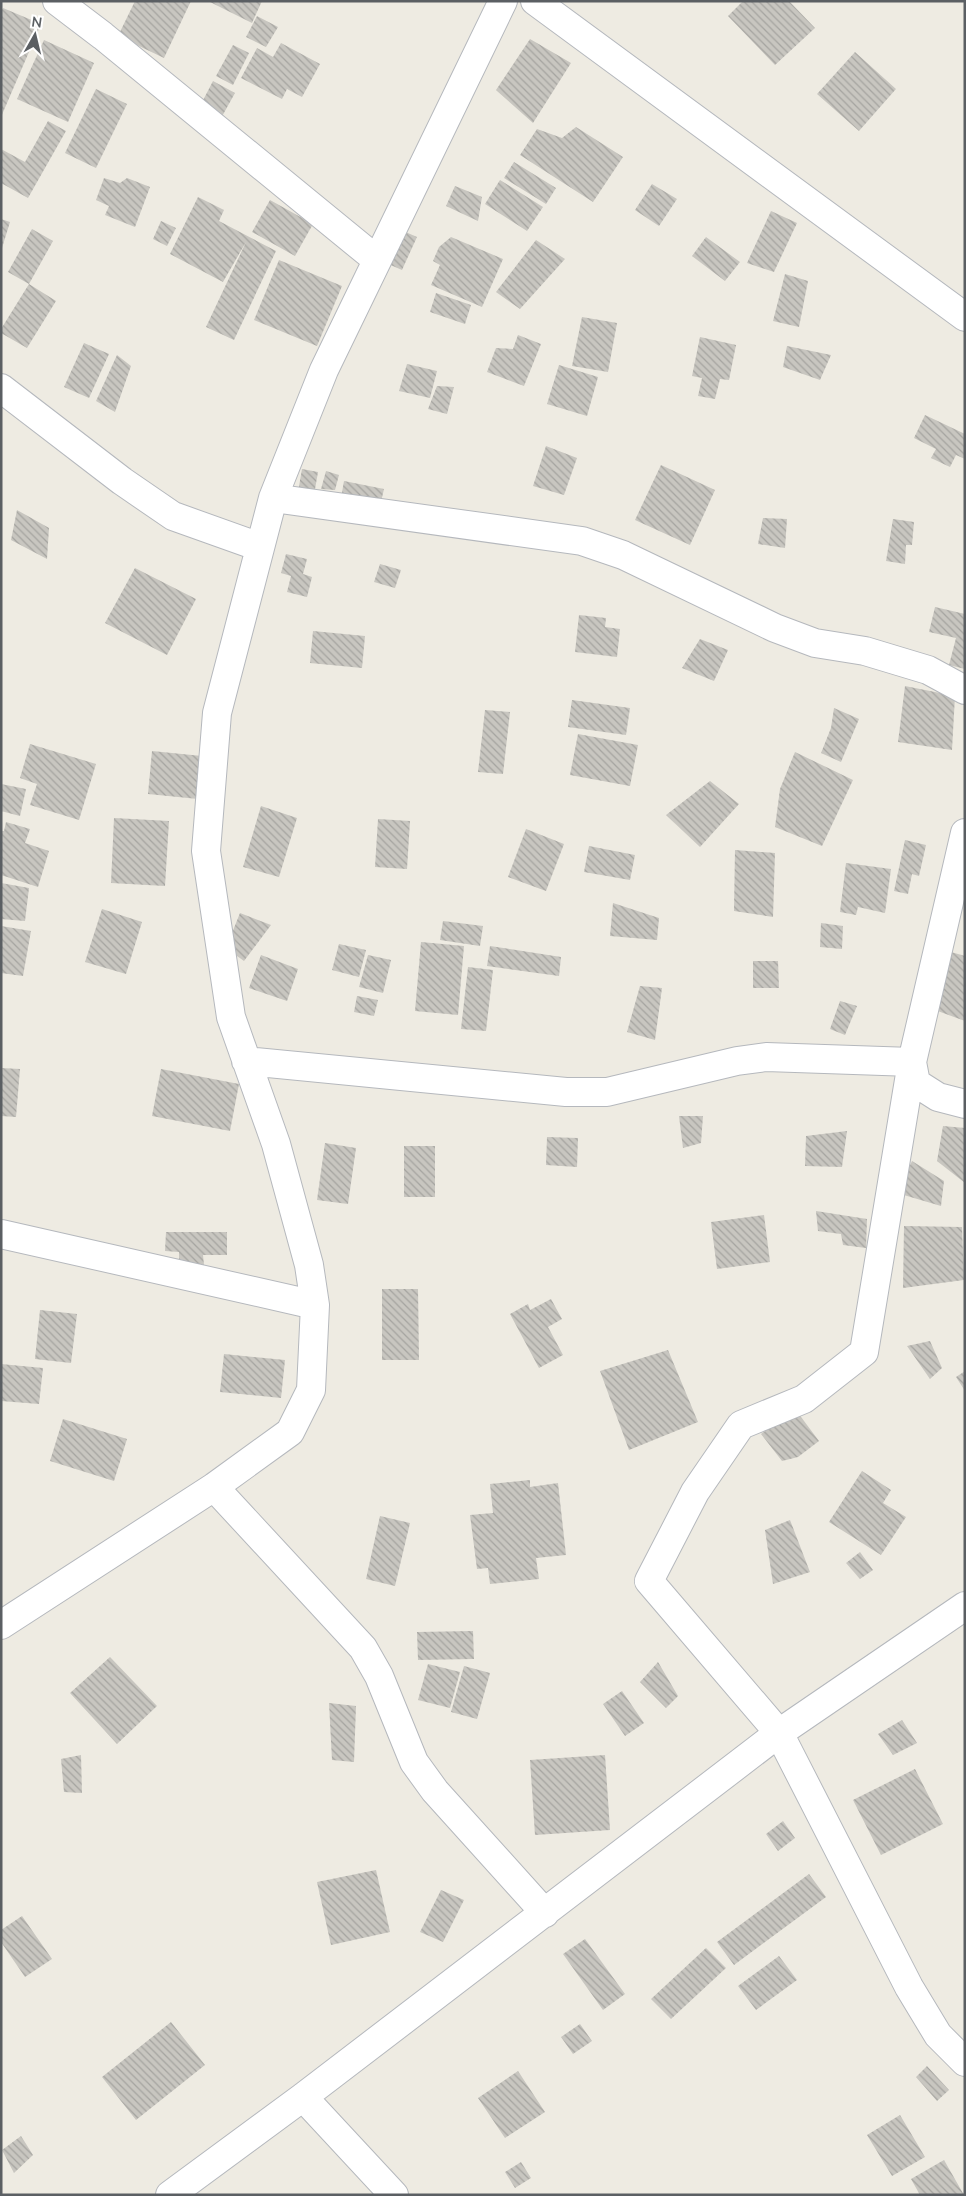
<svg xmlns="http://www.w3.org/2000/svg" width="966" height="2196" font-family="'Nunito Sans',sans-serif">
<defs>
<pattern id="building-back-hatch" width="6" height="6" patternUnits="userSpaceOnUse" patternTransform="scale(1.25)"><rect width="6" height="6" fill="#c8c6c0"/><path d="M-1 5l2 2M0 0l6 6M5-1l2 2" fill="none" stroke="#a5a4a0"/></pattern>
</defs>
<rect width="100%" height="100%" fill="#eeebe2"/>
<path fill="url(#building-back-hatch)" d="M135,1H191L164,58L118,36Z
M208,1H262L252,23Z
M743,1H789L815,28L775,65L728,16Z
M3,8L41,24L1,117V12Z
M257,16L278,27L266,47L246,37Z
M530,39L571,63L533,123L496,90Z
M44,40L94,63L68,122L17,99Z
M281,43L320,64L302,97L287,89L282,99L241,78L257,48L273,57Z
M233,45L249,53L233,85L216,76Z
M855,52L896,89L859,131L817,94Z
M213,81L235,93L220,120L199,108Z
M96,89L127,104L96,168L65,153Z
M48,121L66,131L28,198L1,183V149L25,162Z
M576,127L623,157L593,202L520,155L537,129L562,138Z
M514,162L556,188L546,204L504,178Z
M104,178L120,183L127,178L150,187L135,227L105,215L109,206L96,200Z
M500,180L543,207L527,231L485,204Z
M652,184L677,199L659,226L635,210Z
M455,186L482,197L478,221L446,206Z
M198,197L224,210L219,221L276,251L234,340L206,327L246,242L223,282L170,254Z
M270,200L313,224L295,256L252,232Z
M771,211L797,223L774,272L747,263Z
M1,219L10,222L2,248H1Z
M161,221L176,228L167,246L153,239Z
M32,229L53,241L29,284L8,272Z
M401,230L417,237L402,270L386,263Z
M451,237L503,259L482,307L431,285L440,265L433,261L439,247Z
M706,237L740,262L725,281L692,256Z
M536,240L565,259L520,309L496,292Z
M279,260L342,286L317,346L254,320Z
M785,274L808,281L799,327L773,321Z
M29,284L56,301L27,348L1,333V329Z
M436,293L471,305L465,324L430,312Z
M582,317L617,323L608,372L572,366Z
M518,335L541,344L524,386L487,372L496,348L513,349Z
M700,337L736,345L729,380L720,379L715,399L698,396L702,378L692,376Z
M84,343L109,354L89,398L64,387Z
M787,346L831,355L820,380L783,367Z
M117,355L131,366L115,412L96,401Z
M407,364L437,371L430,398L399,391Z
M559,365L598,377L587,416L547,404Z
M437,386L454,387L447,414L428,409Z
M925,415L965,434V459L956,455L950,467L931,458L936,449L914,438Z
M546,446L577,458L564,495L533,486Z
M661,465L715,490L690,545L635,520Z
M302,469L318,472L314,495L298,492Z
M326,471L339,475L335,490L321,489Z
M344,481L384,489L380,506L341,498Z
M17,510L49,528L47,559L11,540Z
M763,518L787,519L785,548L758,544Z
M893,519L914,522L912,545H906L905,564L886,561Z
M286,554L307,559L303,574L312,577L307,597L287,592L291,576L281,573Z
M380,564L401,570L395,588L374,582Z
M135,568L196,599L167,655L105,623Z
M935,607L965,614V669L949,665L956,638L929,632Z
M579,615L606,618L605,627L620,629L617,657L575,652Z
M313,631L365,636L362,668L310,663Z
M700,639L728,650L714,681L682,668Z
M905,686L955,696L952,750L898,742Z
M572,700L630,708L626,735L568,727Z
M834,708L859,719L841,762L821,753L831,728Z
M485,710L510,712L503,774L478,772Z
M578,734L638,745L630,786L570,775Z
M30,744L96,764L79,820L30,805L37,784L20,778Z
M152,751L202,756L198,799L148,794Z
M795,752L853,780L822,846L775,827L780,789Z
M710,781L739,804L700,847L666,815Z
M1,784L26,789L20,816L1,811Z
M261,806L297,818L279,877L243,867Z
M114,818L169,821L165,886L111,883Z
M378,819L410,821L407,869L375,867Z
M6,822L30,829L25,843L49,851L38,887L1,875V831H4Z
M526,829L564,844L546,891L508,877Z
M905,840L926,845L919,876L912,874L908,894L894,891Z
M589,846L635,855L630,880L584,872Z
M735,850L775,853L773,917L734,911Z
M846,863L891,869L885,913L858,907L856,915L840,912Z
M1,883L29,888L25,921L1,919Z
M613,903L659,918L657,940L610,936Z
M102,909L142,922L126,974L85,962Z
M240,913L271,925L244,961L226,948Z
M443,921L483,926L480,946L440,940Z
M821,923L843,926L842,949L820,947Z
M1,926L31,931L23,976L1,973Z
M421,942L464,946L458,1015L415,1011Z
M339,944L366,950L359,977L332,970Z
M490,946L561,957L559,976L487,966Z
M951,952L965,956V1021L935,1010Z
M261,955L298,969L287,1001L249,988Z
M368,955L391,960L383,993L359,987Z
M753,961H778L779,988H753Z
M468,967L493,970L486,1031L461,1029Z
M640,986L662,988L655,1040L627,1032Z
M357,996L378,1000L374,1016L354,1012Z
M840,1001L857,1006L845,1035L830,1029Z
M1,1068L20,1069L16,1117L1,1116Z
M161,1069L239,1084L230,1131L152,1116Z
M679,1116H703L701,1143L683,1148Z
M943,1126L965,1128V1183L937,1161Z
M847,1131L842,1167L805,1166L806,1136Z
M547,1137L578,1138L577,1167L546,1165Z
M325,1143L356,1148L348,1204L317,1200Z
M404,1146H435V1197H404Z
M912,1161L944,1181L941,1206L897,1193Z
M816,1211L867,1219L866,1248L843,1245L841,1234L818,1231Z
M764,1215L770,1262L717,1269L711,1222Z
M904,1226L962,1227L964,1280L903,1288Z
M166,1232H227V1255H203L204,1265H179V1252L165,1251Z
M382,1289H418L419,1360H382Z
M551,1299L562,1319L548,1327L563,1355L539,1368L510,1314L528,1304L530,1310Z
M40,1310L77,1314L71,1363L35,1359Z
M930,1341L942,1368L930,1379L907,1346Z
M668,1350L698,1422L629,1450L600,1371Z
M224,1354L285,1360L281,1398L220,1392Z
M1,1364L43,1368L39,1404L1,1401Z
M965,1371V1391L956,1377Z
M795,1409L819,1441L798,1457L782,1461L761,1434Z
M63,1419L127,1439L114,1481L50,1461Z
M862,1471L891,1490L883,1503L906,1517L881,1555L829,1522Z
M530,1480V1487L558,1483L566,1555L536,1558L539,1579L490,1584L488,1568L477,1569L470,1515L493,1513L490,1484Z
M380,1516L410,1523L395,1586L366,1579Z
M790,1520L810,1572L773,1584L765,1530Z
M860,1552L873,1570L860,1579L846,1563Z
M473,1631L474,1659L418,1660L417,1632Z
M110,1657L157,1706L117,1744L70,1693Z
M658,1662L678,1696L666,1708L640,1682Z
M428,1664L460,1672L450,1708L418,1700Z
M464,1666L490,1673L477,1719L451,1712Z
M622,1691L644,1723L625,1736L603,1704Z
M329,1703L356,1706L354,1762L332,1760Z
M902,1720L917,1743L893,1755L878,1734Z
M81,1755L82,1793L64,1792L61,1759Z
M605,1755L610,1830L535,1835L530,1760Z
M915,1769L943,1824L881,1855L853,1800Z
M783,1821L795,1838L778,1851L766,1834Z
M376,1870L390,1932L331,1945L317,1882Z
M809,1874L826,1897L734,1965L717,1942Z
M441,1890L464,1900L443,1942L420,1932Z
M22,1916L52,1959L25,1977L1,1942V1930Z
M585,1939L625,1994L603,2010L563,1954Z
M706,1948L726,1968L671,2019L651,1999Z
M779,1956L797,1980L756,2010L738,1986Z
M171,2022L205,2065L136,2120L102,2077Z
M580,2024L592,2041L573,2054L561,2037Z
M927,2066L949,2090L937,2101L916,2077Z
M518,2071L545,2112L505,2138L478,2098Z
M900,2115L925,2157L892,2176L867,2135Z
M21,2136L33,2155L14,2173L2,2150Z
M944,2160L964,2195H920L911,2179Z
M521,2162L531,2178L515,2188L505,2172Z"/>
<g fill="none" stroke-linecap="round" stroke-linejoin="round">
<g stroke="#b5b8bd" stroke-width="30">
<path id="minor" d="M57,1L103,36L377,260
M535,1L965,317
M1,388L122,481L173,516L260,547
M273,498L582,541L623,555L775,628L815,643L865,651L928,670L965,690
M965,833L912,1062L864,1352L804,1399L741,1425L695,1492L649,1581L779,1733L909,1987L938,2035L965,2062
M246,1061L566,1092H607L737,1061L766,1057L912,1062
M912,1062L916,1083L938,1097L965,1104
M1,1234L315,1305
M214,1487L363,1648L379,1676L414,1762L435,1791L545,1913
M1,1625L214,1487L290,1432L311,1390L315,1305L309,1265L276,1144L231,1017L206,851L217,713L273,498L324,370L503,1
M303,2097L394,2195
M170,2195L303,2097L779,1733L965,1606"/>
</g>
<use href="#minor" stroke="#fff" stroke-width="28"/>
</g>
<rect width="966" height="2196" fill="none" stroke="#5b5f63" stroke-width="5"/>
<g transform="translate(35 35) rotate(8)" stroke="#ffffff" stroke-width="4" paint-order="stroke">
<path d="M0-4L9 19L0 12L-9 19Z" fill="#5b5f63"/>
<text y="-8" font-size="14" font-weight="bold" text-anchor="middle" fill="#5b5f63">N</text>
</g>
</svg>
